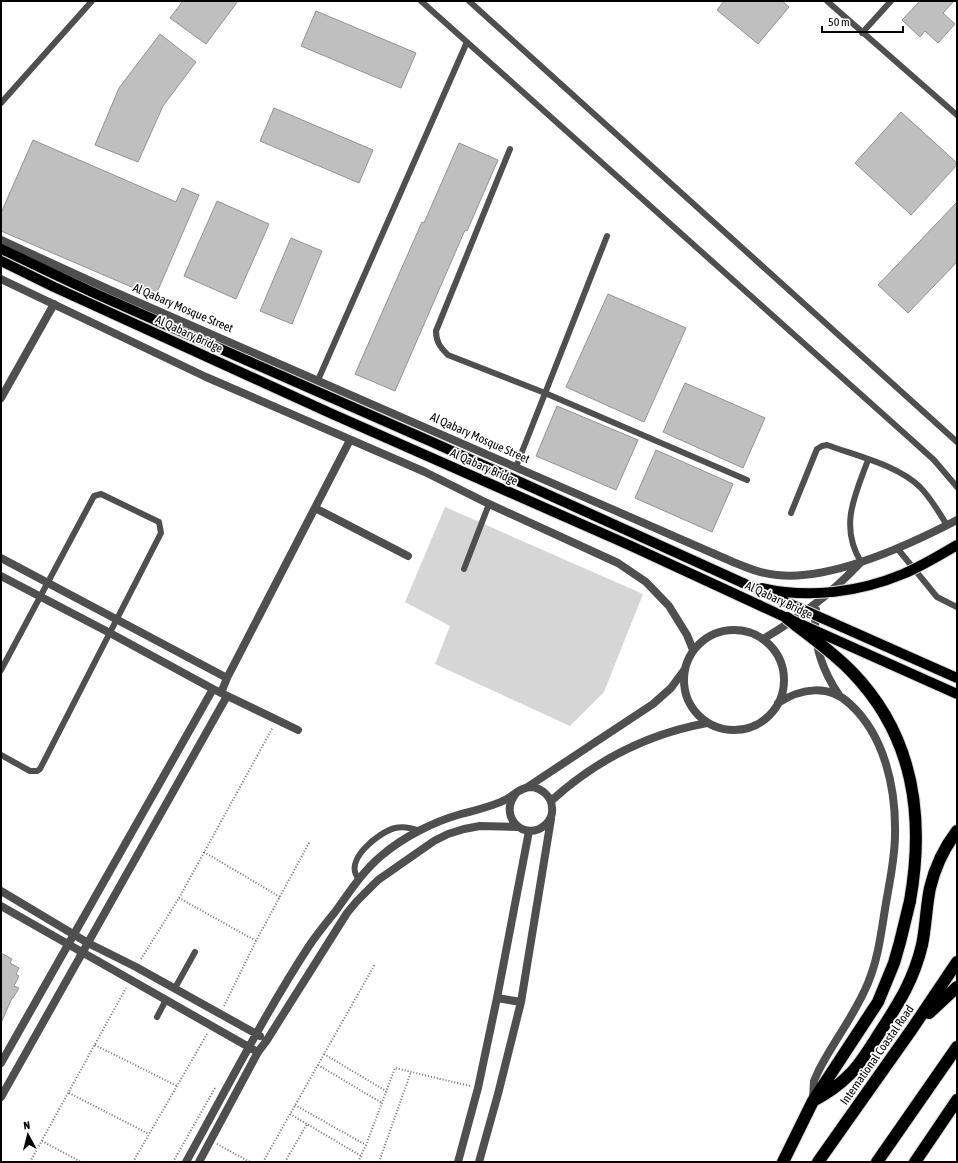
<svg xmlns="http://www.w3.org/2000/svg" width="958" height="1163" font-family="'Asap Condensed',sans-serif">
<rect width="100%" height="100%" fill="#fff"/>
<path fill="#d6d6d6" d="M445,507L643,594L604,692L570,726L435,664L450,626L405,602Z"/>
<path fill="#bfbfbf" stroke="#939393" d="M183,1H238L206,44L170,18Z
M724,1H782L789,7L758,44L717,10Z
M920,1H954L943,13L955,24L938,43L925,31L920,37L902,20Z
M316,11L416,53L401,88L301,46Z
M160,34L196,62L163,106L138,162L95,145L119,88Z
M274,108L373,150L359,183L260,141Z
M901,112L957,163V165L911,215L855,163Z
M33,140L176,202L182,188L199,195L155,297L1,231V213Z
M459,143L498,160L467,231L465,230L395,391L355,374L422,222L424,223Z
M217,201L269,224L236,299L184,276Z
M957,202V262L908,313L878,285Z
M291,238L322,251L292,324L260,311Z
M608,294L686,328L644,422L566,387Z
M685,383L765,418L743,468L663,432Z
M557,406L638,440L616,490L536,456Z
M656,450L733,484L712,532L635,498Z
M1,953L12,959L10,963L19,968L16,974L19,976L14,986L19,988L13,998H12L1,1023Z"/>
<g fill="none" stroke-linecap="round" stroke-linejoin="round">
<g stroke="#dbdbdb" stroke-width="12">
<path id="primary" d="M1,249L96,294L432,442L743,583"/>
</g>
<g stroke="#dbdbdb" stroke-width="14">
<path id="motorway" d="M929,1013L957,987
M813,1101C826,1094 838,1086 848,1076C859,1066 867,1052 875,1040C896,1007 913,983 922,945C926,926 926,907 930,888C935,867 944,848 957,831
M783,1162L813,1101L878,1002L894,963L900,942L910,901
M818,1162L912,1029L957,962
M877,1162L957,1047
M915,1162L957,1100"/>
</g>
<path stroke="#717171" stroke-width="2" stroke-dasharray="1 2" stroke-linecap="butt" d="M204,852L280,897
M179,898L256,941
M141,959L179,898L273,727
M224,1006L256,941L310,841
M95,1045L177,1086
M324,1054L386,1091
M318,1065L382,1103
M69,1093L149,1134
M295,1105L366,1145
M290,1114L361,1156
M42,1141L81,1162
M217,1144L250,1162
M30,1162L126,988
M133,1162L207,1034
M173,1162L215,1088
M263,1162L375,964
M285,1162L307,1124
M358,1162L366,1145L395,1068L470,1086
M379,1162L411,1072"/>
<path stroke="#4f4f4f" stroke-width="6" d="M421,1L913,441L934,460L957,487
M469,1L957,442
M827,1L957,115
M862,33L891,1
M1,103L92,1
M510,149L436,331C436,342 440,347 448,355L545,393L747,480
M318,380L467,42
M516,467L607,236
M791,513L817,449L822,446L827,445C857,456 897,465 920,487C931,498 939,513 947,525
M897,548L937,597L957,607
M861,562C839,526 855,495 868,460
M464,569L489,504
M1,670L94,496L101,494L159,522L161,533L40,769L37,771H30L1,755
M359,879C342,861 379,832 395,828C404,826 412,828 420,831
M175,988L195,952
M157,1017L166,1000"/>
<path stroke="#4f4f4f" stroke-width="8" d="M1,398L54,304
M315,508L408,556
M1,558L227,678
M1,576L110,633L213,689L298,730
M221,693L227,678L350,440
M526,788L653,704L671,688L685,669
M551,801C596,760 647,734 707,723
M1,891L88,943L136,967L260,1036
M1,906L254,1050
M497,998L521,1002
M1,1063L213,689
M1,1097L227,696
M186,1162C226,1090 264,1015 309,946C317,934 326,923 335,912C349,893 362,872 381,856C403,837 433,822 461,814C476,810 491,807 505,800C514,796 520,787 531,787C542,788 552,797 552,808C553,814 550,821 545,825C525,843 496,816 517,792
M199,1162L258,1052L267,1040L347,913L357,901L378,880L434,841L448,834L464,829L480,826L518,827
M458,1162L478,1088L497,998L529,831
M479,1162L498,1094L521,1002L551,819"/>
<path stroke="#4f4f4f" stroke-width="8" d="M1,240L110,290L733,562C748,568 762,574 777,575C832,581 909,545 957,520
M1,279L206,377L425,472L489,504L618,563L646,582L669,606L687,635L693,650
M816,610C812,641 822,670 839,695
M684 680a50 50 0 1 1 100 0a50 50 0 1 1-100 0Z
M763,639C799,618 831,594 860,563
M778,703C801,688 829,684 850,704C885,736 896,789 895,834C895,860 889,884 885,909C881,934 878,959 868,983C855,1015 833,1042 818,1072L814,1081L813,1100"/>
<use href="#primary" stroke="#000" stroke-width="10"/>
<use href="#motorway" stroke="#000" stroke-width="12"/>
<g stroke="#dbdbdb" stroke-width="12" stroke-linecap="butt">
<path id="primary-bridge" d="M1,261L54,287L330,413L629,545L787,618L957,694
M743,583L957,678
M762,588C809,599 860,592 903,574C922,566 940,555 957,545"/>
</g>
<g stroke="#dbdbdb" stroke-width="14" stroke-linecap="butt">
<path id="motorway-bridge" d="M787,618C808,635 833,652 852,672C914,736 925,816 910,901"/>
</g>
<use href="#primary-bridge" stroke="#000" stroke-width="10"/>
<use href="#motorway-bridge" stroke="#000" stroke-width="12"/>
</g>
<g text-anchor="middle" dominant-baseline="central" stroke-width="3.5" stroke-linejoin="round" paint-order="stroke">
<g font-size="12" fill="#000" stroke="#fff">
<text transform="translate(183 308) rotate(23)">Al Qabary Mosque Street</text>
<text transform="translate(189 334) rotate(25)">Al Qabary Bridge</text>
<text transform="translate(480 438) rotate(24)">Al Qabary Mosque Street</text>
<text transform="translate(484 467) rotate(24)">Al Qabary Bridge</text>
<text transform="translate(779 600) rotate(25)">Al Qabary Bridge</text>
<text transform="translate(877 1055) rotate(-55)">International Coastal Road</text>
</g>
</g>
<rect width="958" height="1163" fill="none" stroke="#000000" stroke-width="4"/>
<g transform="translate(28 1135) rotate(353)" stroke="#ffffff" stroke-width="3" paint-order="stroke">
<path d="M0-3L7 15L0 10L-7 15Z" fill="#000000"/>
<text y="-6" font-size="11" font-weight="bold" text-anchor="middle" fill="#000000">N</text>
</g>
<path d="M822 26v6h81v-6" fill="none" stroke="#000000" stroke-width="2"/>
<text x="828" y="26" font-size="12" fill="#000000" stroke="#ffffff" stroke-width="3" paint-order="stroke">50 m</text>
</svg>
